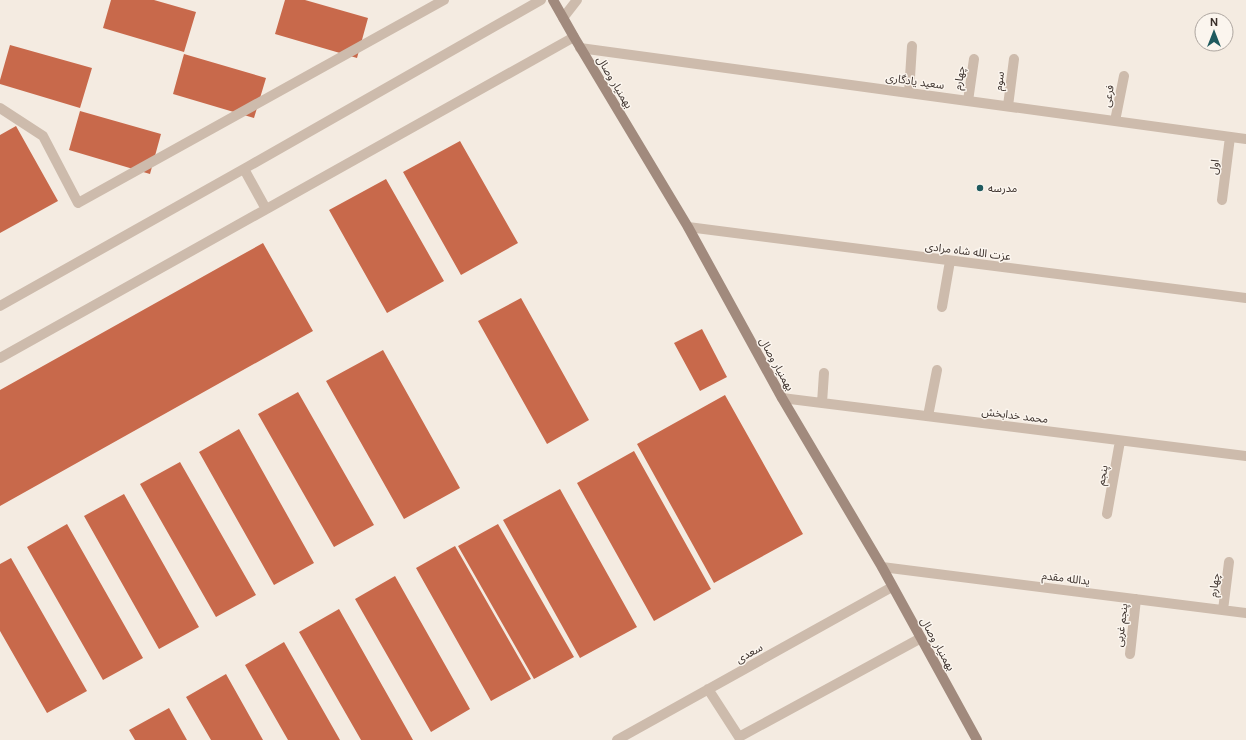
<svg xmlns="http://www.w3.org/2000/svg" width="1246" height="740" font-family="'DM Sans','Noto Sans Arabic',sans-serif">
<rect width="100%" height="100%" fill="#f4ebe1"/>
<path fill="#c8694b" d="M111,0H154L196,12L184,52L103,28Z
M285,0H305L368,18L357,58L275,34Z
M10,45L92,68L80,108L0,84V80Z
M184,54L266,78L254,118L173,94Z
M80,111L161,134L150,174L69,150Z
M16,126L58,201L0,233V135Z
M460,141L518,243L461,275L403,172Z
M386,179L444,281L387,313L329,210Z
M263,243L313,331L0,506V390Z
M521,298L589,420L547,444L478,321Z
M702,329L727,377L700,391L674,343Z
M383,350L460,488L404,519L326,381Z
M298,392L374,525L334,547L258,414Z
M725,395L803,534L714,583L637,444Z
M239,429L314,563L274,585L199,452Z
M634,451L711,589L654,621L577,483Z
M180,462L256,595L216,617L140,484Z
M560,489L637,627L580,658L503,520Z
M124,494L199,627L159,649L84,516Z
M67,524L143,658L103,680L27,547Z
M498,524L574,657L534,679L458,546Z
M455,546L531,679L491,701L416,568Z
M11,558L87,691L47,713L0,631V564Z
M395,576L470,709L431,732L355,599Z
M339,609L413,740H361L299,632Z
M284,642L340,740H288L245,665Z
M226,674L263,740H211L186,697Z
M169,708L187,740H135L129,730Z"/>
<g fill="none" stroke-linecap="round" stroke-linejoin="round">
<path stroke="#cdbbac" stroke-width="10" d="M580,48L1246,139
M909,93L912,46
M968,101L974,59
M1008,106L1014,59
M0,108L43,136L78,203L444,0
M1115,121L1124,76
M1222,200L1230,137
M688,227L1246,298
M942,307L950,261
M782,398L1246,456
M822,403L824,373
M928,416L937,370
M1107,514L1120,441
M882,567L1246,613
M1223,610L1229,562
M1130,654L1136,599
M708,689L739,737L921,638
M617,740L892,587"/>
<path stroke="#cdbbac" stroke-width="10" d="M563,18L577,0
M244,169L266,209
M0,306L249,166L541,0
M0,358L574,37"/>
<path stroke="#a18a7d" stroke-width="10" d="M553,0L574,37L688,227L782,398L882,567L977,740"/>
</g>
<circle fill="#1f5a5e" stroke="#fbf5ee" stroke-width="1.5" cx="980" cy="188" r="4"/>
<g text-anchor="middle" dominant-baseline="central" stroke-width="3" stroke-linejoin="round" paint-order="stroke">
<g font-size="11" fill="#3b302b" stroke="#fbf5ee">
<text transform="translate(959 78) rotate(-81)">چهارم</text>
<text transform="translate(915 81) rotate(8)">سعید یادگاری</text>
<text transform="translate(999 81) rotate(-83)">سوم</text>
<text transform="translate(615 82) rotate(59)">بهمنیار وصال</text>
<text transform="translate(1108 96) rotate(-80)">فرعی</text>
<text transform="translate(1214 167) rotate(-83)">اول</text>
<text transform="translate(968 251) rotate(7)">عزت الله شاه مرادی</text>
<text transform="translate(777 364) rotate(61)">بهمنیار وصال</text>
<text transform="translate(1015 415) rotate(7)">محمد خدابخش</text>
<text transform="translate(1102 475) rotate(-79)">پنجم</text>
<text transform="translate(1066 578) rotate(7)">یدالله مقدم</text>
<text transform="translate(1214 585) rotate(-83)">چهارم</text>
<text transform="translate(1121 625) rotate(-83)">پنجم غربی</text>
<text transform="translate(938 644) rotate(61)">بهمنیار وصال</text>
<text transform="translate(749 653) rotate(-29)">سعدی</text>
</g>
<g font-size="11" fill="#3b302b" stroke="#fbf5ee" text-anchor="start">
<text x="988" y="188">مدرسه</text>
</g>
</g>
<g transform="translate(1214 32)"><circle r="19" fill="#fbf5ee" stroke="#aea6a0"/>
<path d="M0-3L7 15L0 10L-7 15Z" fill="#1f5a5e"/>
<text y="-6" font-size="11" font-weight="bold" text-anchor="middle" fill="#3b302b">N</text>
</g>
</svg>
